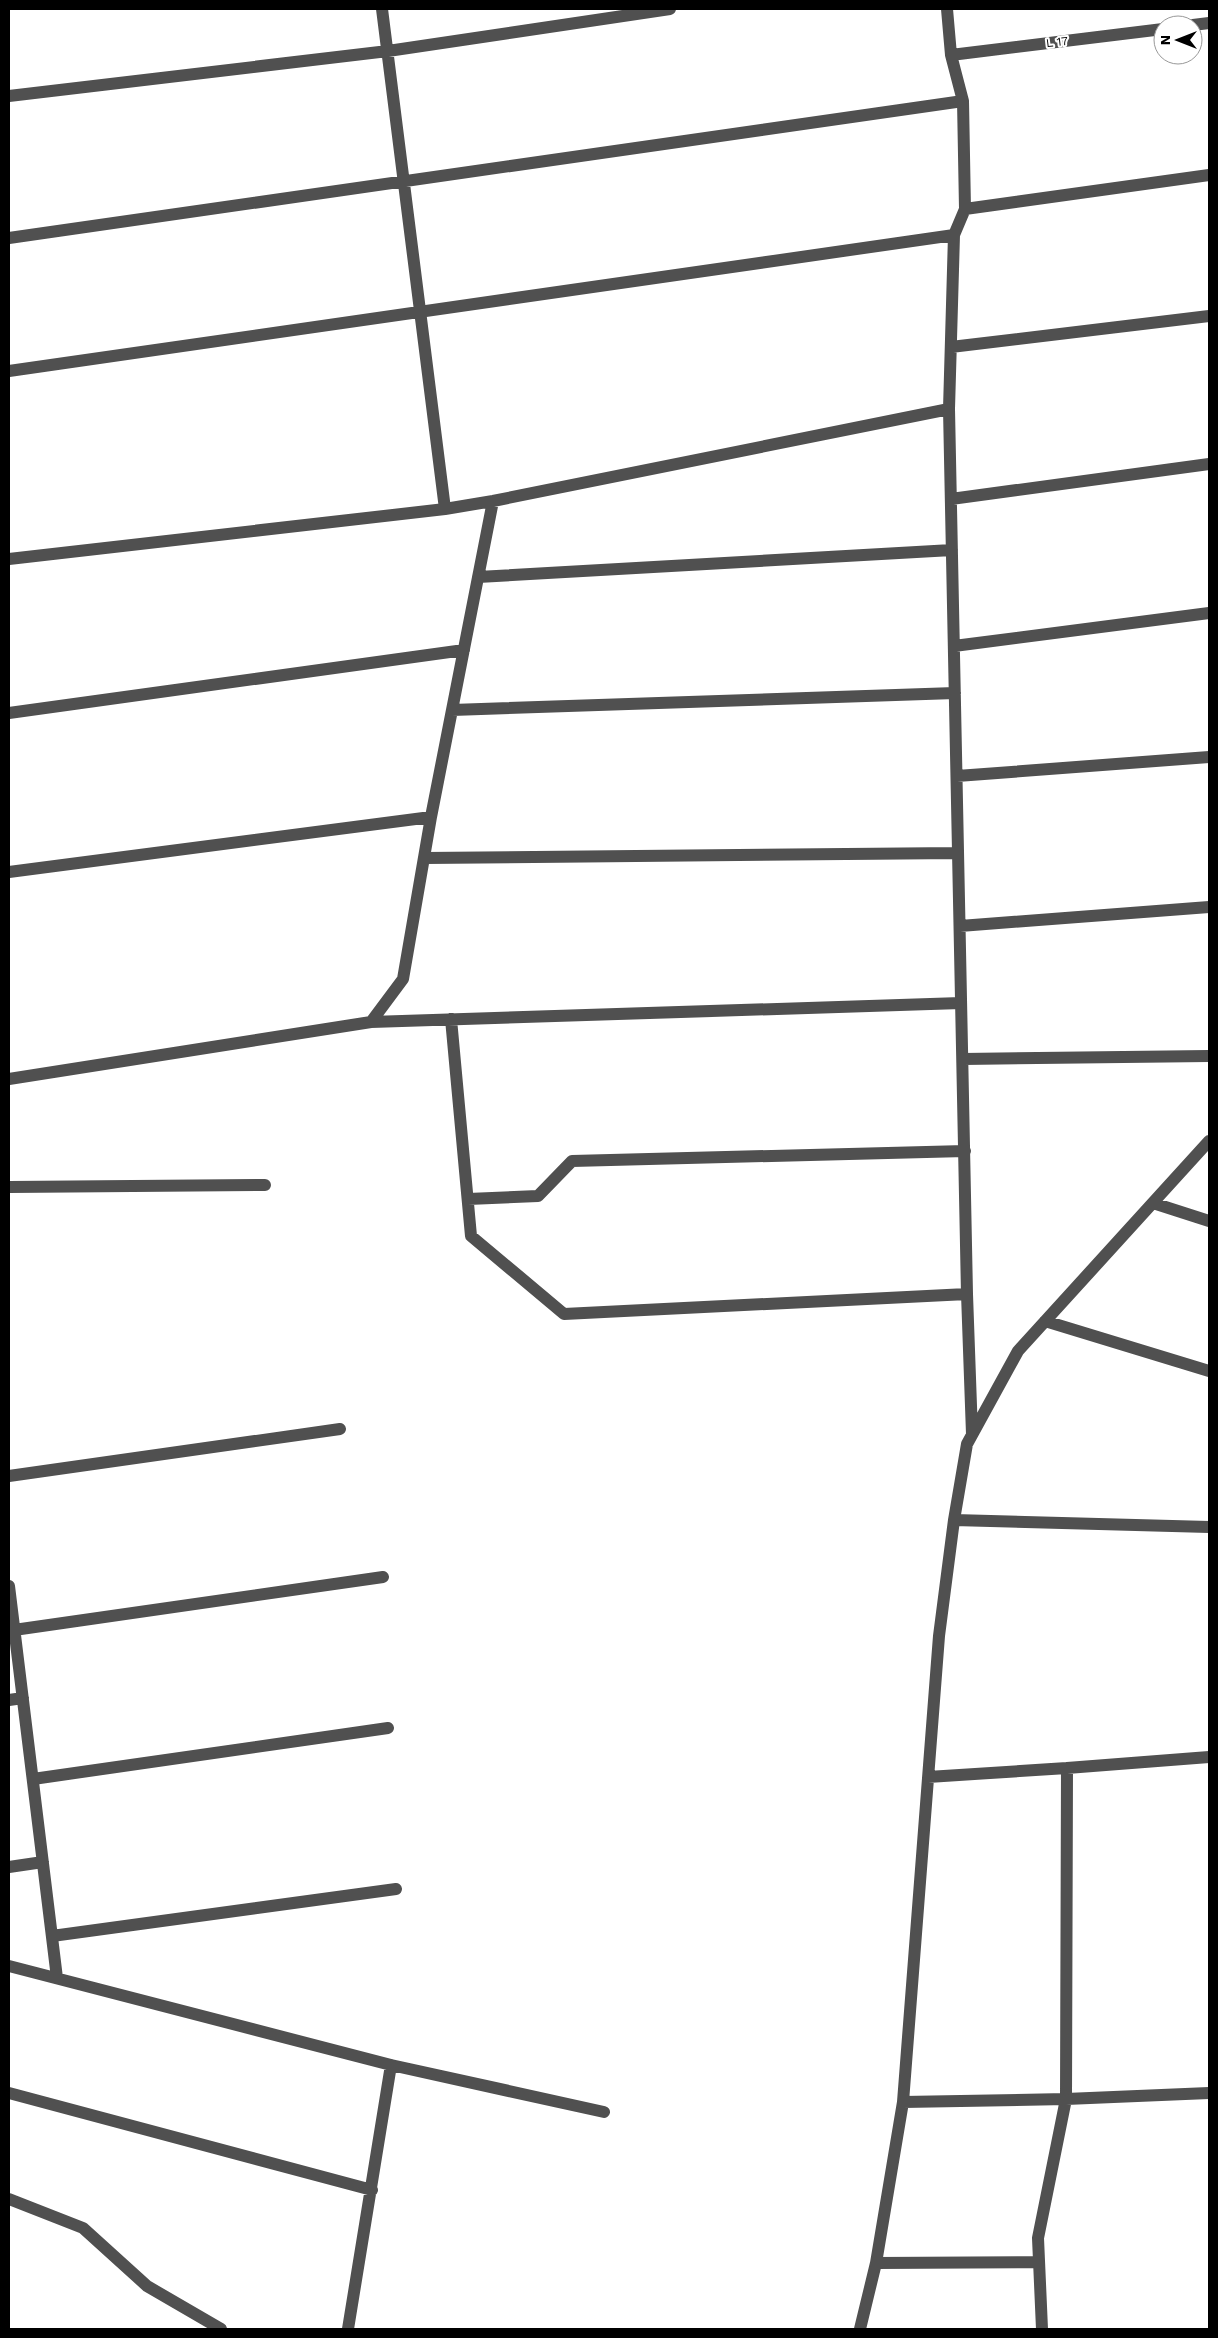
<svg xmlns="http://www.w3.org/2000/svg" width="1218" height="2338" font-family="'Work Sans',sans-serif">
<rect width="100%" height="100%" fill="#fff"/>
<g fill="none" stroke-linecap="round" stroke-linejoin="round">
<path stroke="#505050" stroke-width="12" d="M382,9L445,509
M947,9L951,55L963,101L965,209L954,235L949,409L967,1294L972,1434
M1193,25L1209,23
M951,55L1163,29
M9,96L388,51L670,9
M965,209L1209,175
M9,238L963,101
M951,347L1209,316
M9,371L954,235
M951,499L1209,464
M9,559L445,509L493,501L949,409
M478,577L952,550
M954,646L1209,613
M452,710L955,693
M9,713L464,650
M957,776L1209,757
M425,858L958,853
M9,872L431,817
M960,926L1209,907
M451,1019L471,1236L564,1314L967,1294
M371,1022L403,979L431,817L493,501
M963,1059L1209,1056
M9,1079L371,1022L961,1003
M9,1187L265,1185
M468,1199L538,1196L572,1161L965,1151
M1153,1203L1209,1221
M1045,1321L1209,1371
M9,1476L340,1429
M954,1520L1209,1527
M9,1586L57,1978
M14,1630L383,1577
M9,1700L23,1698
M1067,1768L1209,1757
M928,1777L1067,1768L1066,2099L1038,2238L1042,2329
M33,1779L388,1728
M9,1867L43,1862
M52,1936L396,1889
M9,1966L391,2065L604,2112
M9,2093L372,2190
M903,2102L1066,2099L1209,2093
M9,2199L83,2228L147,2286L221,2329
M876,2263L1039,2262
M348,2329L391,2065
M860,2329L876,2263L903,2102L939,1636L954,1520L967,1444L1018,1351L1209,1141"/>
</g>
<g text-anchor="middle" dominant-baseline="central" stroke-width="4" stroke-linejoin="round" paint-order="stroke">
<g font-size="12" fill="#000" stroke="#fff">
<text transform="translate(1057 42) rotate(-7)">L 17</text>
</g>
</g>
<rect width="1218" height="2338" fill="none" stroke="#000000" stroke-width="20"/>
<g transform="translate(1178 40) rotate(270)"><circle r="24" fill="#ffffff" stroke="#999999"/>
<path d="M0-4L9 19L0 12L-9 19Z" fill="#000000"/>
<text y="-8" font-size="14" font-weight="bold" text-anchor="middle" fill="#000000">N</text>
</g>
</svg>
